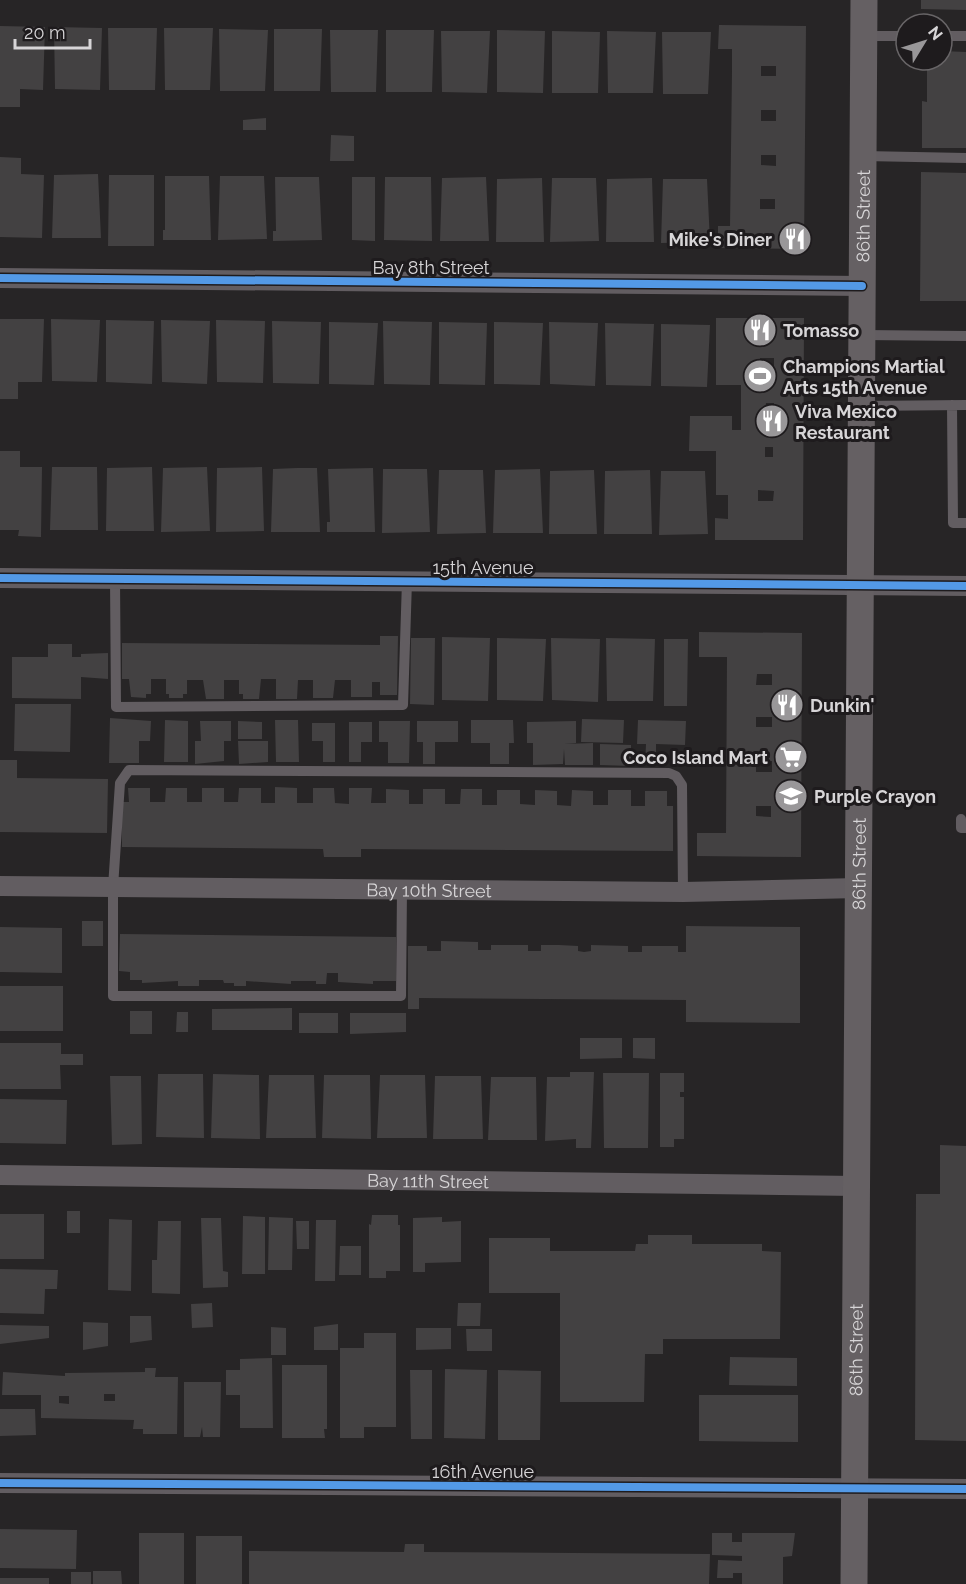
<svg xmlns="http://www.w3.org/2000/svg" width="966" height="1584" font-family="Raleway,sans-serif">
<rect width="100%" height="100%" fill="#272526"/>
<path fill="#434142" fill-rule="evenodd" d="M921,0H966V10L921,9Z
M719,25L806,26L804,249L718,248V226H730L732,71V49H718ZM761,66H776V76H761ZM761,110H776V121H761ZM761,155H776V166L761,165ZM760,199H775V209H760Z
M0,26L45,27L43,90L20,89V107H0Z
M54,27L102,28L100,90L55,89Z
M108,28H157L155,90H109Z
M164,28H213L210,90H165Z
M219,29L268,30L265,91H220Z
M274,29H322L320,91H274Z
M330,30H378L376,92H331Z
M386,30H434L432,92H386Z
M497,30L545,31L543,93L497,92Z
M441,31H490L487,93L442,92Z
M552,31L600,32L598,93H552Z
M607,31L656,32L653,93H608Z
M662,32H711L708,94H663Z
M942,51L966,52V148H922V101L927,102V60H942Z
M266,118V130H243V120Z
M331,135L354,136V161H330Z
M0,157L21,158V174L44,175L42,238L0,237Z
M921,172L966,173V301H920Z
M98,174L101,238H52L54,175Z
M109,175H154V246H108Z
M165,176H209L211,240H163V230H165Z
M220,176H264L267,239L218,240Z
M275,177H319L322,240L273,241V231H276Z
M352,177H375V241L352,240Z
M385,177H431L432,241L384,240Z
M486,177L489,241H440L442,178Z
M542,178L544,242H496L497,179Z
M552,178H596L599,241L550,242Z
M652,178L654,242H606L607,179Z
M663,179H707L710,242L661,243Z
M716,318H804L803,540H715V518L728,519V495H716V451H689L690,416H732V430H741V385H716ZM760,358H774V368H760ZM766,403H774V412H765ZM765,447H773V457H765ZM758,490L774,491L773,501H758Z
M0,319H44L42,382H18V399H0Z
M51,319L100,320L97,382L52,381Z
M106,320L154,321L152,384L106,382Z
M161,320L210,321L207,384L162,382Z
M216,320L265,321L263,383L217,382Z
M272,321L321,322L319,384L273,383Z
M383,321L432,322L430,385L384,384Z
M329,322L378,323L374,385L329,384Z
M439,322L487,323L485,385L439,384Z
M494,322L543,323L540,385L494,384Z
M549,322L598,323L595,386L550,384Z
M605,323L654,324L651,386L606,385Z
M661,324L710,325L707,387L661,386Z
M0,451H20V467H42L41,537L18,536L19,530H0Z
M52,467H97L98,530H50Z
M152,467L154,531H106L107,468Z
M207,467L210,531L161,532L163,468Z
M262,467L264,531L216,532L217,468Z
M297,468H317L320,532H271L273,469Z
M373,468L375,532H327V522H330L328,469Z
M383,469H427L430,532L382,533Z
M540,469L543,533H493L495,470Z
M439,470H483L486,533L437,534Z
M594,470L597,534H549L550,471Z
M650,470L652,534H604L605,471Z
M661,471H705L708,534L659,535Z
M699,632L802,633L801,857L697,856V833H726L727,657H699ZM757,674H772V685H756ZM756,717H772V727H756ZM756,761H772V772H756ZM756,806H771V817L756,816Z
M380,636H398L397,695H380V682H372V697H351V680H335L333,698H313V680H298L297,699H276V679H261L259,699H243V694H239V680H224V699H206L203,680H187V694H183V698H169V694H166V679H151V694H146V698L131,697L129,679H122V643L380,645Z
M442,637L490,638L488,701L442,700Z
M411,638H435L434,705L410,704Z
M497,638L546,639L543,701L497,700Z
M551,638L600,639L598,702L552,700Z
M606,638L655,639L653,701H607Z
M664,639H688L687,706H664Z
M48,644H72V657H81V654L108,653V679L81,677V699L12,698V657H48Z
M15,704H71L70,752L14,751Z
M110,718L151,721L150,741H139V763H109Z
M582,719L624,720L623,743L581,742Z
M165,720L188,721V762H164Z
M275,720H298L299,762H276Z
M471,720H513L514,743H509V764H490V743H471Z
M638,720L686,721L685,745L656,744V765H645L646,744H637Z
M200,721H231V741H224V761L195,764V741H201Z
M238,721L262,722V739H238Z
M379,721H410L409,763H388V742H379Z
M417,721H458V742H435V764H423V742H417Z
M576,721V743L564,744L593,743V765H565L564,749L563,764L533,765V743H527V722Z
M349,722H372V742H361V762H349Z
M312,723H335V762H323V741H312Z
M238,741H268V762L239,764Z
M600,744L631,745V766L600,765Z
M0,760H17V778L108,779L107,833L0,832Z
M275,787L297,788V803H313V788H334L335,803L349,804V788H372L371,803H386V789L409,790V804H423V789H445V804H460L461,789H482V805H497V790H520V804L535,805V790L557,791V805L571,806L572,790L593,791V805H608V790H631V806H645V791H667V806H673V851L361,849V857H324L323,849L122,847V802H129L128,788H150V802H165L166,788H187V802H202V788H224V802H238L239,788H261V803H275Z
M82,921H103V946H82Z
M686,926L800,927V1023L686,1022V1000L419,998V1009H408V946H427V951H441V941L478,942V950H491V945H528V951H541V945H559L578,946V951L584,952L591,951V945L628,946V952H642V946H678V952H686Z
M0,927L62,928V973L0,972Z
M120,934L396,937V981H373V984L338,982V973H327L326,984H316V981H291V984L246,981V986H234V983H224L223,980H199V986H178V981L142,983V980H130V972L119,971Z
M0,986H63V1031H0Z
M292,1008V1030H212V1009Z
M130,1011H152V1034H130Z
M177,1012H188V1032H176Z
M299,1013H338V1033H299Z
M350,1013H406V1032L350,1034Z
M580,1038H622V1058L580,1059Z
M633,1038H655V1059L633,1058Z
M0,1043H61V1054H83V1065H60L61,1089H0Z
M570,1072H594L591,1148H576V1139L545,1141L547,1077H570Z
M603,1073H649L648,1148H604Z
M660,1073H684V1092H680V1097H684V1139H674V1147H660Z
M158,1074H203L204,1138L156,1137Z
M213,1074L259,1075L260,1139L211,1138Z
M269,1075H314L316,1138H266Z
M324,1075H370L371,1139L322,1138Z
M380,1075H425L427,1138H377Z
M110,1076H141L142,1144L112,1145Z
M435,1076H481L483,1139H433Z
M491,1077H536L537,1140H488Z
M0,1099L67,1100L66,1144L0,1143Z
M940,1145L966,1146V1441L915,1440L916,1194H940Z
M67,1211H80V1233H67Z
M0,1214H44V1259H0Z
M372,1215H398V1225H400V1271H386V1278H369V1224L371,1225Z
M243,1216L265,1217V1274H242Z
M269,1217L293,1218L292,1270H268Z
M442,1217V1222L461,1221V1262L425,1263V1272H413V1218Z
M201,1218H221L223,1271L228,1272V1287L203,1288Z
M109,1219L132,1220L131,1291L108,1290Z
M316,1220H336L335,1281H315Z
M158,1221H181L180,1294L152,1293V1260H157Z
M296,1221H309V1249H297Z
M648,1235H692V1244H762V1251L781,1252L780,1339H663V1354H645L644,1402H560V1293H489V1238H550V1251H635L636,1244H648Z
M340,1246H361V1275H339Z
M0,1269L58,1270L57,1289H45L44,1314L0,1313Z
M212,1303L213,1327L192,1328L191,1304Z
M458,1303H481L480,1326H457Z
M130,1316H151L152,1340L130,1343Z
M83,1322L108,1323V1346L83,1350Z
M338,1324V1350H314V1327Z
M0,1325L49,1326V1338L0,1344Z
M271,1327L286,1328V1355H271Z
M416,1328H451V1349L416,1350Z
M466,1329H492V1351H467Z
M364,1333H396V1427H364V1438H340V1348H364Z
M730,1357L797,1358V1386L729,1385Z
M272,1358L273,1428H240V1395H226V1370H240V1359Z
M282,1365H327V1429H324L325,1438H282Z
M145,1368H156L155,1377H178L177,1434H143V1429H133L134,1420L41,1418V1395H2L3,1372L65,1376V1373L145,1372ZM104,1394H115V1401H104ZM59,1396H69V1404L59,1403Z
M445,1369L487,1370L485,1439L444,1438Z
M410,1370H432V1439H411Z
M498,1370L541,1371L540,1440H498Z
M184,1382H221L220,1437H203L202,1427L200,1437H184Z
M699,1395H798V1442L699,1441Z
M0,1409H35L36,1435L0,1436Z
M0,1529L77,1530L76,1569L0,1568Z
M139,1533H184V1584H139Z
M712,1533H732V1542H742V1533H795L792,1556L783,1557V1584H742V1573H733V1578H717L718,1560L742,1561V1556L712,1555Z
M196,1536H242V1584H196Z
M405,1544H424V1552L710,1554L709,1584H249V1551L404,1552Z
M93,1571H121L122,1584H93Z
M71,1572H91V1584H71Z
M0,1578H49V1584H0Z"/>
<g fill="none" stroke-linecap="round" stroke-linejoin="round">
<path stroke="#625d61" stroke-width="10" d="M864,36H906
M942,36H966
M864,156L966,158
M862,335L966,336
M952,405L953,523H966
M861,406L966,405
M115,579L116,707L403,705L407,581
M961,819V828H966
M402,889L401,996H113V887L120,783L129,770L669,773L676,776L682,785L683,892"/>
<g stroke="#625d61" stroke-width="20">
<path d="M0,278L862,286"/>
<path d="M0,578L966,586"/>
<path id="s1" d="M0,886L683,892L858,888"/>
<path id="s2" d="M0,1175L856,1186"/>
<path d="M0,1483L966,1489"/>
</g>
<path stroke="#656063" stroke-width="27" id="s3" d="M854,1584L864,0"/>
<g stroke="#1e1b1d" stroke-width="11">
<path id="cycleway" d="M0,278L862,286
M0,578L966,586
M0,1483L966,1489"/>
</g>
<use href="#cycleway" stroke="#5399e6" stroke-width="8"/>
</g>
<defs>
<g id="restaurant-disc" transform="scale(1.725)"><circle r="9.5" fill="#999799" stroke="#1e1b1d"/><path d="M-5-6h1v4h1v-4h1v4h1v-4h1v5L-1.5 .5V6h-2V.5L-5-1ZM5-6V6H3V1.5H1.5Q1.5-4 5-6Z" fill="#fff"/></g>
<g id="stadium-disc" transform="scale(1.725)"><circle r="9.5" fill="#999799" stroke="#1e1b1d"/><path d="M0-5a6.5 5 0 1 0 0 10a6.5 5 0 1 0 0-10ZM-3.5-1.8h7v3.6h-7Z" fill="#fff"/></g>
<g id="supermarket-disc" transform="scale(1.725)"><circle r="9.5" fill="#999799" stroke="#1e1b1d"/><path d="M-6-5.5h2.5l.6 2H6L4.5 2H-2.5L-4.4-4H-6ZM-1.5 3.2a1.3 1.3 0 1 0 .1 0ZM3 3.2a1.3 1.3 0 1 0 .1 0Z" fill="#fff"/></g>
<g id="school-disc" transform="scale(1.725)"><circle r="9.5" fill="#999799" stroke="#1e1b1d"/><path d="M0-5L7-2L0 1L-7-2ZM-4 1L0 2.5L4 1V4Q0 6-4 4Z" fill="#fff"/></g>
</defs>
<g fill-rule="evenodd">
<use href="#restaurant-disc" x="795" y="239"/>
<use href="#restaurant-disc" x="760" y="330"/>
<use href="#stadium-disc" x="760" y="376"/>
<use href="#restaurant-disc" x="772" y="421"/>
<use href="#restaurant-disc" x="787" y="705"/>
<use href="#supermarket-disc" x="791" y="757"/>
<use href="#school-disc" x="791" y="796"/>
</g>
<g text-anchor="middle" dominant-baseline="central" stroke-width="6" stroke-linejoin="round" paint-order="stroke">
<g font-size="18" fill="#d7d5d7" stroke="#1e1b1d">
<text stroke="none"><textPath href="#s3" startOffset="1368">86th Street</textPath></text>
<text x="431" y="267">Bay 8th Street</text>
<text x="483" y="567">15th Avenue</text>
<text stroke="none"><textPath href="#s3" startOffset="720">86th Street</textPath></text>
<text stroke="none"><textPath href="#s1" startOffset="429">Bay 10th Street</textPath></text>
<text stroke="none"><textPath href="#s2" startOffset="428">Bay 11th Street</textPath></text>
<text stroke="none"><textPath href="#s3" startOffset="234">86th Street</textPath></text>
<text x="483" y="1471">16th Avenue</text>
</g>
<g font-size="18" font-weight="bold" fill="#d7d5d7" stroke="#1e1b1d" text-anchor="start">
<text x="772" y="239" text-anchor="end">Mike's Diner</text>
<text x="783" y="330">Tomasso</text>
<text x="783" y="366">Champions Martial<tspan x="783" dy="21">Arts 15th Avenue</tspan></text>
<text x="795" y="411">Viva Mexico<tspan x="795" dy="21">Restaurant</tspan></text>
<text x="810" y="705">Dunkin'</text>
<text x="768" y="757" text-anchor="end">Coco Island Mart</text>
<text x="814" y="796">Purple Crayon</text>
</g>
</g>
<g transform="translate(924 42) rotate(52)"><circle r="28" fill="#1e1b1d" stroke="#686567" stroke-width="1.5"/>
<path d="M0-4.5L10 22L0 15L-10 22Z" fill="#999799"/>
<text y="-9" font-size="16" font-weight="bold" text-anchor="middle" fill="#d7d5d7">N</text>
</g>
<path d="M15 39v9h75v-9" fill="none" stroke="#d7d5d7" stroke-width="3"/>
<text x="24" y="39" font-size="18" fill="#d7d5d7" stroke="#1e1b1d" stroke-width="4.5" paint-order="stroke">20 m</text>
</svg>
